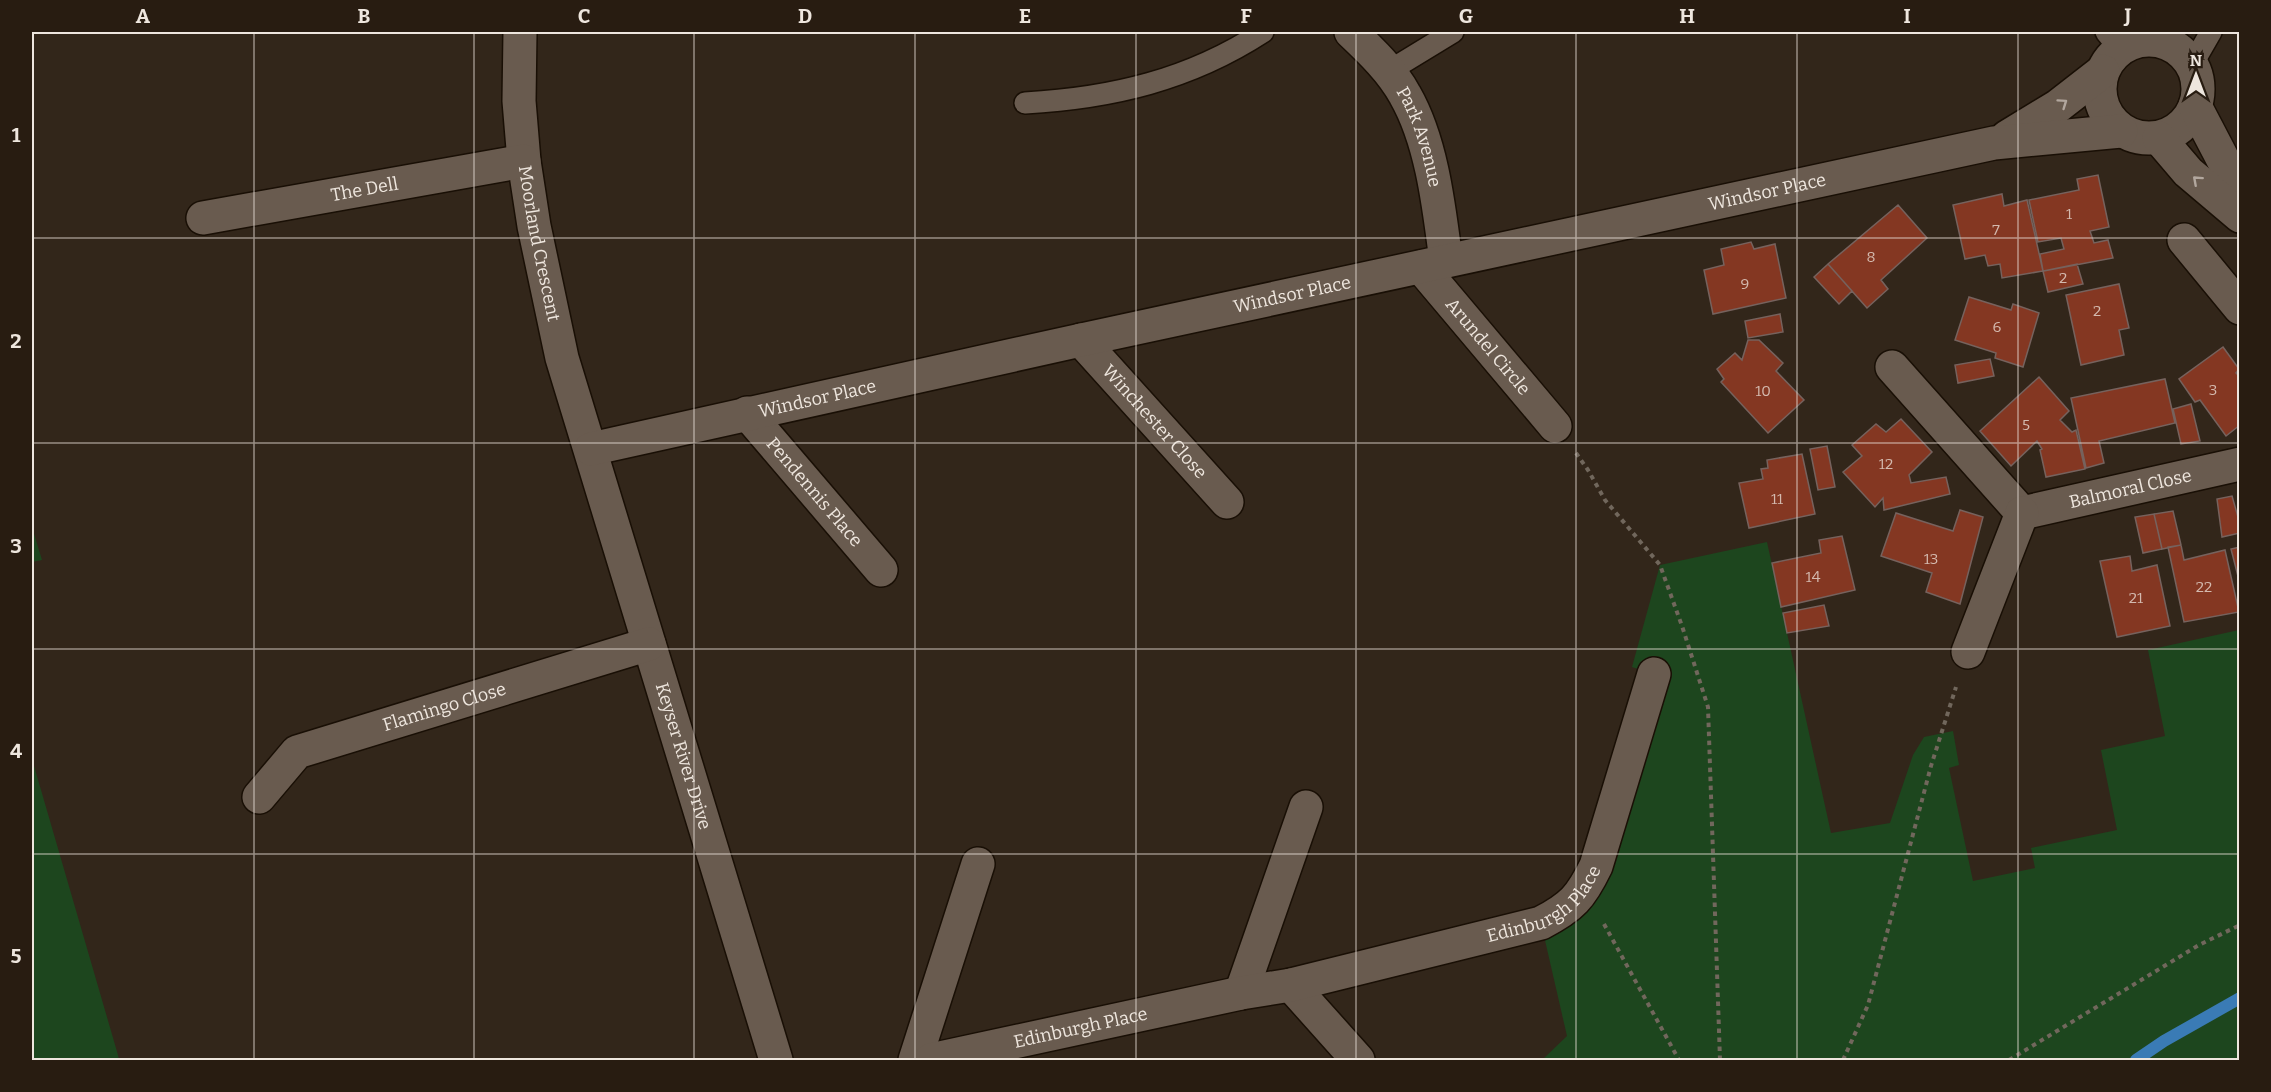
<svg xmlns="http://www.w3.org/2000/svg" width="2271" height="1092" font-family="Bitter,serif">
<rect width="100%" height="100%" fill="#32261a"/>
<path fill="#1d461e" d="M32,527L42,560L32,562Z
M1767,542L1831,833L1890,823L1913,755L1924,737L1953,731L1959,765L1949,768L1973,881L2035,868L2031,848L2117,830L2101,750L2165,736L2148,650L2239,630V1060H1542L1567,1036L1541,923L1565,911L1653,674L1632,667L1660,565Z
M32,759L118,1055L119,1060H32Z"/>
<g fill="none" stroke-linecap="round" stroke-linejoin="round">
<path stroke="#3a7bb5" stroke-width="12" d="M2136,1060L2164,1041L2240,998"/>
</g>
<path fill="#843722" stroke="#76625d" stroke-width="1.5" d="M2098,175L2109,227L2090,231L2094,243L2108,240L2113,258L2043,271L2040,254L2064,249L2061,238L2038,242L2029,200L2079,190L2077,179Z
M2002,194L2004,206L2027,200L2043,271L2002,278L2000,264L1988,266L1985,255L1965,259L1953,205Z
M1898,205L1927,238L1881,280L1888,289L1867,308L1828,264Z
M1751,242L1754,249L1775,244L1786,298L1713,314L1704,270L1724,265L1721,249Z
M1828,264L1852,291L1839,304L1814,277Z
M2077,264L2083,284L2048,292L2043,271Z
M2119,284L2129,328L2119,330L2124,355L2081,365L2066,295Z
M1969,297L2011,310L2013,304L2039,313L2023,367L1995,358L1996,353L1955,340Z
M1780,314L1783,332L1748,338L1745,321Z
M1748,340H1759L1783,363L1776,371L1804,400L1768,433L1721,382L1724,379L1717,369L1735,353L1742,360Z
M2223,347L2239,369L2236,373L2240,377V425L2226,436L2200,400L2195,402L2179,379Z
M1990,359L1994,376L1958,383L1955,365Z
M2039,377L2069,411L2060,420L2072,432L2076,430L2085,469L2046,477L2040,450L2042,449L2037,441L2011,466L1980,431Z
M2165,379L2175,423L2099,441L2104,463L2086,468L2071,398Z
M2191,404L2200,441L2181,444L2173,409Z
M1901,419L1932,452L1909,475L1911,483L1946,477L1950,494L1884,510L1883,498L1875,507L1843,472L1862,456L1852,445L1876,424L1886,432Z
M1827,446L1835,487L1818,490L1810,449Z
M1802,454L1815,514L1749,528L1739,483L1763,479L1761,469L1768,468L1767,460Z
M2232,496L2240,524V533L2222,537L2217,499Z
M1960,510L1983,517L1960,604L1926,592L1932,573L1881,556L1896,513L1953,531Z
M2173,511L2181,545L2162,549L2154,514Z
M2154,514L2162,549L2143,553L2135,517Z
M1842,536L1855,590L1781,607L1772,563L1821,553L1819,540Z
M2181,545L2184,560L2225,550L2239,612L2184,622L2168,547Z
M2240,547V584L2231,549Z
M2130,556L2132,571L2157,565L2170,626L2117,637L2100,561Z
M1824,605L1829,626L1787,633L1783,613Z"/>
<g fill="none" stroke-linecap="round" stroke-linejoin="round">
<g stroke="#190f05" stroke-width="24">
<path id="lane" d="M2106,32L2120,49
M2143,41L2146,32
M2192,65L2211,32
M1389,71L1453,32
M1025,103C1112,98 1189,80 1263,32"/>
</g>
<g stroke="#190f05" stroke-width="36">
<g id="street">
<path id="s1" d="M520,32L519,101L524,161L534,226L562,358L776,1060"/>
<path id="s2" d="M1351,32C1371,51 1392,71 1405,95C1432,142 1439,207 1446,261"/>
<circle cx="2149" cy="89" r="49"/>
<path d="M2195,106L2240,192"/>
<path d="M2007,137L2058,106L2103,71"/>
<path d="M2159,138L2188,172L2240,216"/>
<path id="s3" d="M203,218L524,161"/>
<path d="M2184,240L2240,308"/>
<path id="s4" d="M1421,267L1555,426"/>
<path id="s5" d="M1081,340L1227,502"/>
<path d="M1892,367L2022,513"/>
<path id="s6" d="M747,413L881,570"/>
<path id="s7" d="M591,449L1081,340L1994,143L2121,131"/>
<path id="s8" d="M2022,513L2240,464"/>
<path d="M1968,652L2022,513"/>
<path id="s9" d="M259,797L297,752L649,644"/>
<path d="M1291,985L1358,1060"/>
<path d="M1241,993L1306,807"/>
<path d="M915,1060L978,864"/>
<path id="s10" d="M931,1060L1241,993L1291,985L1541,923C1572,907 1581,897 1596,866L1654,674"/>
</g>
</g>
<path stroke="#71675c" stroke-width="4" stroke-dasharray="4.5 4.5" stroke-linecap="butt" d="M1576,453L1588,470L1605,500L1660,565L1682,626L1708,707L1720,1060
M1604,924L1679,1060
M1843,1060L1868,1005L1931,766L1956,687
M2009,1060L2199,945L2240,925"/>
<use href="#lane" stroke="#695b4f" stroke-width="21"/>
<use href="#street" stroke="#695b4f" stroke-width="33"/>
</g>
<defs><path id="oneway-chevron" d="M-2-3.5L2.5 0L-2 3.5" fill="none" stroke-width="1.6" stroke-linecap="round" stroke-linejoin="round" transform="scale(1.5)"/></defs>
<g stroke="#b2a79e">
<use href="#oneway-chevron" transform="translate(2063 103) rotate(-35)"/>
<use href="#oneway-chevron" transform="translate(2197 180) rotate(-138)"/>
</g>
<path fill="none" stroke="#eee6de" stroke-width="1.5" stroke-opacity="0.55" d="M254,32V1060M474,32V1060M694,32V1060M915,32V1060M1136,32V1060M1356,32V1060M1576,32V1060M1797,32V1060M2018,32V1060M32,238H2240M32,443H2240M32,649H2240M32,854H2240"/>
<g text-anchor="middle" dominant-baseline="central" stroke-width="4.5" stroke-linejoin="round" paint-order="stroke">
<g font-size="15" fill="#d4baaf">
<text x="2069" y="214">1</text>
<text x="1996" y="230">7</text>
<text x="1871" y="257">8</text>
<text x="2063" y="278">2</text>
<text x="1745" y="284">9</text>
<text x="2097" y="311">2</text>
<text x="1997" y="327">6</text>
<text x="2213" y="390">3</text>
<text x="1763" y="391">10</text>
<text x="2026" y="425">5</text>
<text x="1886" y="464">12</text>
<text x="1777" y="499">11</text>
<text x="1931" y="559">13</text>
<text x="1813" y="577">14</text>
<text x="2204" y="587">22</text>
<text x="2136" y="598">21</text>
</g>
<g font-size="18" fill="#eee6de" stroke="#281c11">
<text stroke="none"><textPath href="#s2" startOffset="128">Park Avenue</textPath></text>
<text stroke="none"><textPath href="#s3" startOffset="164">The Dell</textPath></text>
<text stroke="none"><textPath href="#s7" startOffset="1204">Windsor Place</textPath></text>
<text stroke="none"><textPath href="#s1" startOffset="213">Moorland Crescent</textPath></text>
<text stroke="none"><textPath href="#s7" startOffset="718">Windsor Place</textPath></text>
<text stroke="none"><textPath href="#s4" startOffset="104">Arundel Circle</textPath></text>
<text stroke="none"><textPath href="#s7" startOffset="232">Windsor Place</textPath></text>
<text stroke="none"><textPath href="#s5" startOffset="110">Winchester Close</textPath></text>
<text stroke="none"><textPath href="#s8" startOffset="111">Balmoral Close</textPath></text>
<text stroke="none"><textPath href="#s6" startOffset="104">Pendennis Place</textPath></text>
<text stroke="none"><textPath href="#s9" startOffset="213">Flamingo Close</textPath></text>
<text stroke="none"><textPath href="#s1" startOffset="746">Keyser River Drive</textPath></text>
<text stroke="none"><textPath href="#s10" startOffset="638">Edinburgh Place</textPath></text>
<text stroke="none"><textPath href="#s10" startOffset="153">Edinburgh Place</textPath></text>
</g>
</g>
<rect width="2271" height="1092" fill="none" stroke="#281c11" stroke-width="66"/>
<g transform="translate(2196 75)" stroke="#281c11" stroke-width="4.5" paint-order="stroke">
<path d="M0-4.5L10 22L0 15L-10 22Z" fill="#eee6de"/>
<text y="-9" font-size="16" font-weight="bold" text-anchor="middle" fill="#eee6de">N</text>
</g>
<rect x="33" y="33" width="2205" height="1026" fill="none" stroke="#eee6de" stroke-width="2"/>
<g font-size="20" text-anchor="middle" font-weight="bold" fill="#eee6de">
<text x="143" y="23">A</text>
<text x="364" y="23">B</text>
<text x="584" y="23">C</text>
<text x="805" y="23">D</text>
<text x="1025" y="23">E</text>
<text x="1246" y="23">F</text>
<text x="1466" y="23">G</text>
<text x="1687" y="23">H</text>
<text x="1907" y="23">I</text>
<text x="2128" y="23">J</text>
<text x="16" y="142">1</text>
<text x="16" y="348">2</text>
<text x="16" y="553">3</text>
<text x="16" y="758">4</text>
<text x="16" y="963">5</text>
</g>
</svg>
